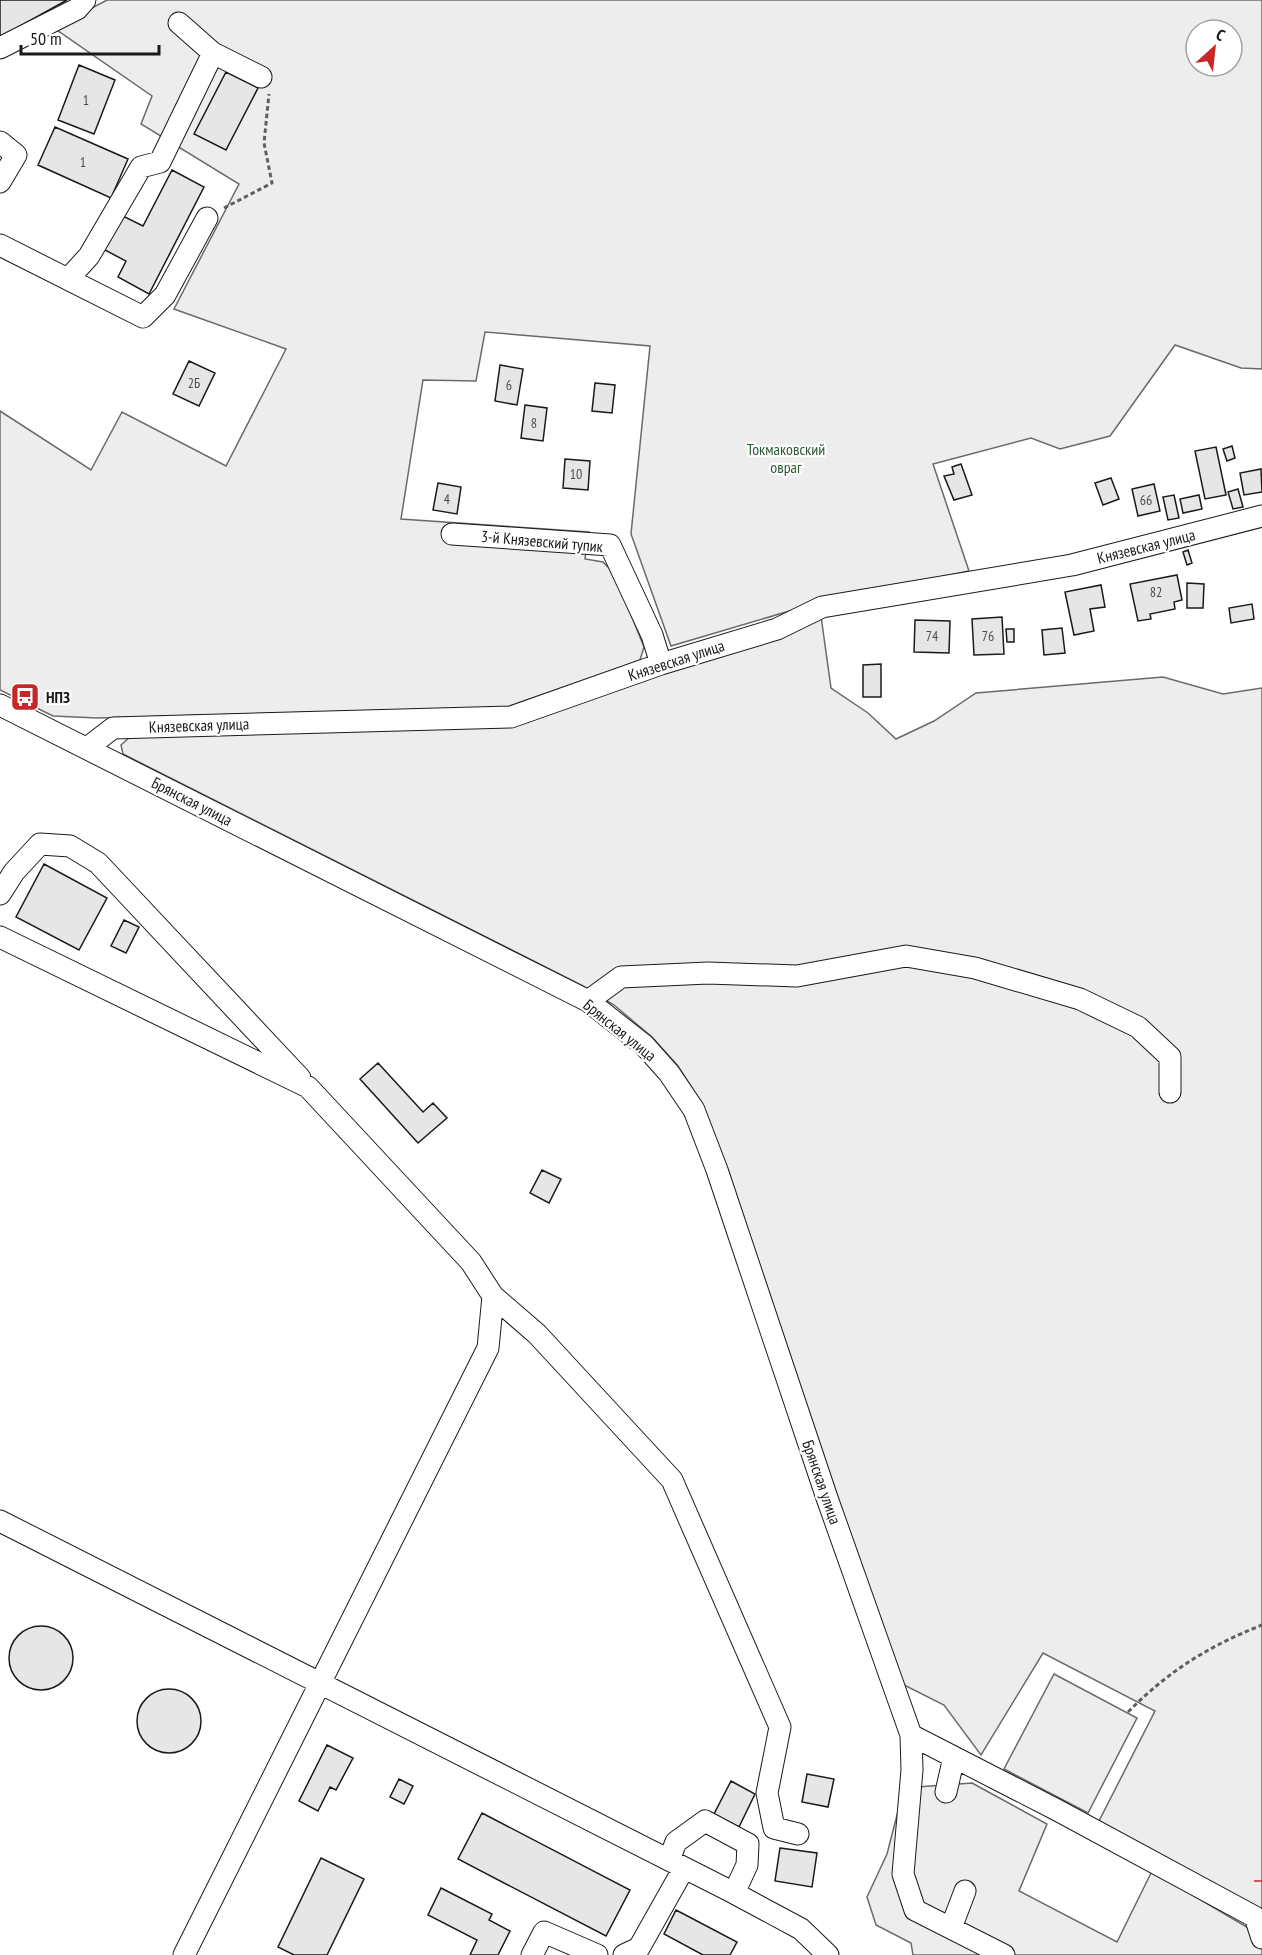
<svg xmlns="http://www.w3.org/2000/svg" width="1262" height="1955" font-family="'PT Sans Narrow',sans-serif">
<rect width="100%" height="100%" fill="#fff"/>
<path fill="#ededed" stroke="#6a6a6a" stroke-width="1.5" fill-rule="evenodd" d="M107,0H1262V369L1241,368L1175,345L1110,436L1060,449L1031,438L933,464L969,571L820,602L671,646L631,534L650,346L485,332L476,381L423,380L401,519L589,532L585,559L603,562L614,573L644,647L640,660L509,707L97,718L53,716L0,690V411L91,470L122,412L226,466L286,349L174,309L239,184L141,124L152,96L54,28ZM1196,30H1232V66H1196Z
M821,616L831,688L868,713L896,739L934,721L976,693L1163,677L1223,694L1262,688V1918L1099,1821L1155,1711L1043,1653L981,1755L944,1705L900,1683L703,1105L678,1066L652,1037L614,1005L583,986L123,754L121,745L131,736L514,725Z
M1054,1674L1137,1718L1088,1813L1004,1769Z
M972,1783L1047,1824L1019,1891L1117,1942L1152,1871L1262,1936V1955H913L911,1943L876,1925L867,1897L887,1854L904,1788Z"/>
<path fill="#e6e6e6" stroke="#1a1a1a" stroke-width="1.5" d="M0,0H67L0,37Z
M79,65L115,80L94,134L58,120Z
M226,72L258,88L226,150L194,134Z
M55,127L128,159L111,198L38,165Z
M172,170L204,187L149,294L118,277L126,261L103,249L121,215L143,226Z
M189,361L215,373L199,406L173,394Z
M500,365L523,369L517,405L495,401Z
M595,383L615,385L612,413L592,411Z
M525,405L547,408L543,441L521,438Z
M1232,446L1235,458L1227,461L1223,449Z
M1216,447L1226,495L1205,499L1195,451Z
M565,459L590,461L588,490L563,488Z
M961,464L972,495L954,500L944,476L954,474L952,467Z
M1261,469L1262,492L1244,495L1240,473Z
M1111,478L1119,499L1103,505L1095,483Z
M438,483L461,487L457,514L433,510Z
M1154,484L1160,511L1138,516L1132,489Z
M1238,489L1243,507L1233,509L1228,492Z
M1174,495L1179,518L1168,520L1163,497Z
M1199,495L1202,509L1183,513L1180,499Z
M1188,550L1192,563L1187,565L1183,552Z
M1177,575L1182,600L1174,602L1175,609L1150,614L1151,619L1138,621L1130,584Z
M1187,583L1204,584L1203,608H1187Z
M1101,585L1105,607L1090,609L1094,631L1074,635L1065,592Z
M1252,604L1254,619L1231,623L1229,608Z
M1002,617L1004,654L974,655L972,619Z
M915,620L950,621L949,653L914,652Z
M1062,628L1065,653L1044,655L1042,630Z
M1006,629H1014V642H1007Z
M881,664V697H863V665Z
M44,864L107,898L79,950L16,917Z
M124,920L139,927L126,953L111,946Z
M378,1063L423,1112L433,1103L447,1118L418,1143L360,1079Z
M542,1170L561,1179L549,1203L530,1193Z
M9 1658a32 32 0 1 1 64 0a32 32 0 1 1-64 0Z
M137 1721a32 32 0 1 1 64 0a32 32 0 1 1-64 0Z
M327,1745L353,1758L336,1790L330,1787L318,1811L299,1801Z
M807,1774L834,1779L828,1807L802,1802Z
M399,1779L413,1786L404,1804L390,1797Z
M731,1781L755,1794L739,1827L714,1814Z
M482,1813L630,1890L606,1936L458,1859Z
M780,1848L817,1853L812,1887L775,1881Z
M321,1858L364,1879L327,1955H294L278,1947Z
M441,1888L492,1914L489,1920L510,1931L498,1955H470L477,1940L428,1915Z
M676,1910L737,1942L730,1955H703L664,1934Z"/>
<g fill="none" stroke-linecap="round" stroke-linejoin="round">
<g stroke="#1a1a1a" stroke-width="23">
<path id="minor" d="M179,23L213,53L261,77
M0,48L77,9L85,0
M0,142L16,155L0,182
M0,245L143,317L165,295L207,218
M68,279L89,256L141,167L160,162L213,53
M452,534L610,545L652,635L661,664
M0,705L588,1001L644,1045L669,1073L694,1110L717,1170L827,1498L911,1735L912,1770L903,1874L915,1910L1004,1955
M87,748L113,728L511,717L661,664L777,629L822,607L1072,565L1262,516
M0,894L14,872L40,844L70,846L98,863L300,1078
M0,937L308,1087L471,1262L493,1296L488,1348L184,1955
M588,1001L621,977L708,973L797,976L906,956L975,968L1080,999L1138,1027L1170,1057V1092
M493,1296L537,1334L672,1480L780,1727L767,1793L774,1828L798,1834
M0,1521L734,1893L801,1929L828,1955
M911,1735L1057,1810L1255,1917L1262,1938
M946,1792L954,1757
M669,1860L676,1842L705,1821L748,1844L747,1865L734,1893
M951,1928L965,1891
M532,1955L544,1932L597,1955
M624,1955L639,1948L684,1868"/>
</g>
<path stroke="#5f5f5f" stroke-width="3" stroke-dasharray="4.5 3" stroke-linecap="butt" d="M224,208L272,183L264,143L269,94
M1128,1712C1170,1670 1207,1647 1262,1625"/>
<use href="#minor" stroke="#fff" stroke-width="21"/>
<path stroke="#c62828" stroke-width="1.5" stroke-dasharray="21 4.5 3 4.5" stroke-linecap="butt" d="M1254,1881H1262"/>
</g>
<defs>
<g id="bus-square" transform="scale(1.5)"><rect x="-9" y="-9" width="18" height="18" rx="4" fill="#c62828" stroke="#fff"/><path d="M-5-6H5V4H4V6H2V4H-2V6H-4V4H-5ZM-3.5-4V0h7V-4ZM-3.5 1.2v1.5H-2V1.2ZM2 1.2v1.5H3.5V1.2Z" fill="#fff"/></g>
</defs>
<g fill-rule="evenodd">
<use href="#bus-square" x="25" y="697"/>
</g>
<g text-anchor="middle" dominant-baseline="central" stroke-width="4.5" stroke-linejoin="round" paint-order="stroke">
<g font-size="14" fill="#4d4d4d">
<text x="86" y="100">1</text>
<text x="83" y="162">1</text>
<text x="194" y="383">2Б</text>
<text x="509" y="385">6</text>
<text x="534" y="423">8</text>
<text x="576" y="474">10</text>
<text x="447" y="499">4</text>
<text x="1146" y="500">66</text>
<text x="1156" y="592">82</text>
<text x="932" y="636">74</text>
<text x="988" y="636">76</text>
</g>
<g font-size="16" fill="#2b5a34" stroke="#fff">
<text x="786" y="449">Токмаковский<tspan x="786" dy="18">овраг</tspan></text>
</g>
<g font-size="16" fill="#1a1a1a" stroke="#fff">
<text transform="translate(542 541) rotate(5)">3-й Князевский тупик</text>
<text transform="translate(1146 546) rotate(-14)">Князевская улица</text>
<text transform="translate(676 660) rotate(-18)">Князевская улица</text>
<text transform="translate(199 725) rotate(-2)">Князевская улица</text>
<text transform="translate(192 801) rotate(27)">Брянская улица</text>
<text transform="translate(620 1030) rotate(39)">Брянская улица</text>
<text transform="translate(822 1482) rotate(71)">Брянская улица</text>
</g>
<g font-size="16" font-weight="bold" fill="#1a1a1a" stroke="#fff" text-anchor="start">
<text x="46" y="697">НПЗ</text>
</g>
</g>
<g transform="translate(1214 48) rotate(27)"><circle r="28" fill="#ffffff" stroke="#a3a3a3" stroke-width="1.5"/>
<path d="M0-4.5L10 22L0 15L-10 22Z" fill="#c62828"/>
<text y="-9" font-size="16" font-weight="bold" text-anchor="middle" fill="#1a1a1a">С</text>
</g>
<path d="M21 45v9h138v-9" fill="none" stroke="#1a1a1a" stroke-width="3"/>
<text x="30" y="45" font-size="18" fill="#1a1a1a" stroke="#ffffff" stroke-width="4.5" paint-order="stroke">50 m</text>
</svg>
